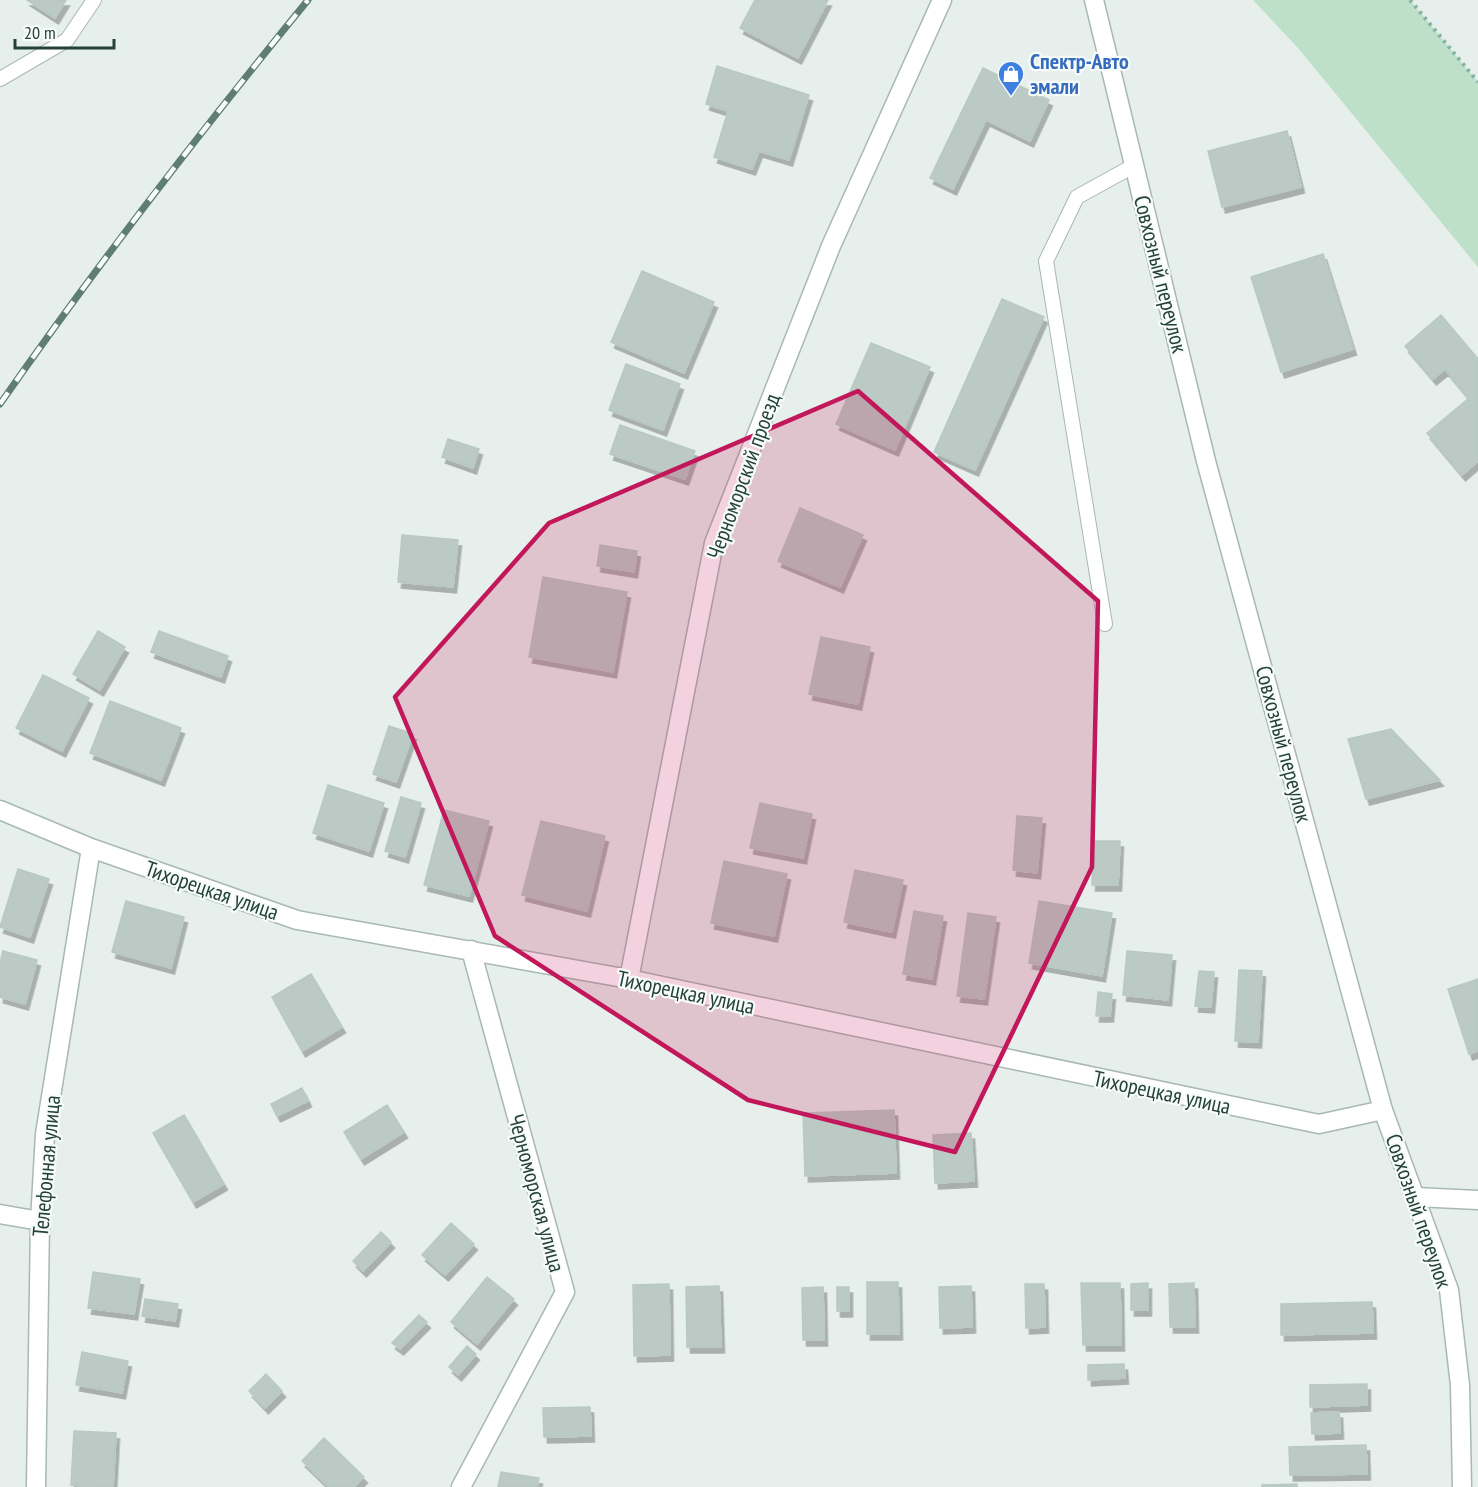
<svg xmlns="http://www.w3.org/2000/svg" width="1478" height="1487" font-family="'PT Sans Narrow',sans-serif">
<defs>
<filter id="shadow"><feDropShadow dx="3.5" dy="6" stdDeviation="0" flood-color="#0004"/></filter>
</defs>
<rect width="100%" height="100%" fill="#e6efeb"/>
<path fill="#bfe0c8" d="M1253,0H1410L1478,82V267L1298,48Z"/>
<path fill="#bbcac4" stroke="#b8c9c2" stroke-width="1.5" filter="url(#shadow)" d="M27,0H66L55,18Z
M755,0H828L798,58L740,28Z
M717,66L809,95L789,160L759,151L752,169L714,157L728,111L706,104Z
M983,68L1049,100L1030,141L963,109Z
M963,109L986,120L953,189L930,178Z
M1287,131L1301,187L1222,207L1208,151Z
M1323,254L1353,349L1281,372L1251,277Z
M642,271L714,302L684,373L611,342Z
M1002,299L1044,317L975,470L934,452Z
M1441,315L1478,359V461L1462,475L1427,433L1469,398L1445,369L1433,379L1405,346Z
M871,343L930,367L895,450L836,424Z
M626,364L680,384L663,430L609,410Z
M620,425L695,451L685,479L610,454Z
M448,439L479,449L473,468L442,457Z
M800,508L863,535L840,587L778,561Z
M402,535L458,540L453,587L398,582Z
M600,545L637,551L634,572L597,566Z
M543,577L627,592L613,672L529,657Z
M98,631L125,647L100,690L73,674Z
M159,631L228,656L221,677L151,652Z
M821,637L870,647L858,704L809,694Z
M43,675L89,698L62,751L16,728Z
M110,701L181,728L161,780L90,753Z
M389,726L413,734L396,782L373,774Z
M1391,729L1440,780L1366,799L1348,739Z
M328,785L384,803L369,851L313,833Z
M401,797L421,803L405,857L385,851Z
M760,803L812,814L803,858L750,848Z
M444,810L489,821L469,896L424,885Z
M1017,816L1042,818L1037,873L1013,870Z
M541,821L605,836L587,911L522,895Z
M1093,841H1120L1118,885H1092Z
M724,861L787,874L774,936L711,923Z
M18,869L49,879L30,937L0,927Z
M855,870L903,880L892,932L844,922Z
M126,901L184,917L171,968L112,952Z
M1039,901L1112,913L1102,976L1029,963Z
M914,911L943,916L932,979L903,974Z
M968,913L996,917L984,999L957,996Z
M3,951L37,960L25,1004L0,997V963Z
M1127,951L1172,955L1168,1000L1123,995Z
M1239,970L1262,971L1258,1042L1235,1041Z
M1199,971L1214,972L1211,1007L1195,1006Z
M311,974L342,1027L302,1051L272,997Z
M1478,979V1051L1469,1054L1448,989Z
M1098,992L1112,994L1110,1016H1096Z
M302,1088L308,1101L277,1116L271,1104Z
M387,1105L404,1132L361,1159L344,1132Z
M894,1110L896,1173L805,1176L803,1113Z
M184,1115L224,1184L193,1202L153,1133Z
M971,1133L974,1181L935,1183L933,1135Z
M451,1223L474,1244L445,1275L422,1255Z
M381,1232L391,1242L363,1271L353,1261Z
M93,1272L140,1279L134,1314L88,1308Z
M487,1277L514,1299L477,1344L451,1322Z
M867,1282H898L899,1334H867Z
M1081,1283H1120L1121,1345H1083Z
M1148,1283V1310H1131V1284Z
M1194,1283L1195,1327H1170L1169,1284Z
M669,1284L670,1355L634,1356L633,1285Z
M1025,1284H1044L1045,1327L1026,1328Z
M719,1286L721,1347H687L686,1287Z
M971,1286L972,1327L940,1328L939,1287Z
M823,1287L824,1340H803L802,1288Z
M837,1287H849V1311H837Z
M145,1299L178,1304L175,1321L142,1316Z
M1372,1302L1373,1333L1281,1335V1304Z
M419,1315L427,1322L400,1349L392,1343Z
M467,1346L476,1354L458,1375L449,1367Z
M82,1352L128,1361L122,1393L76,1385Z
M1124,1364L1125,1378L1088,1380V1365Z
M266,1374L282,1391L265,1408L249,1391Z
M1367,1384V1405L1310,1407V1385Z
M590,1407L591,1436L544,1437L543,1408Z
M1339,1412L1340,1433L1312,1434L1311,1413Z
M74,1431L116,1433L113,1487L71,1485Z
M324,1438L364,1477L354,1487H329L302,1461Z
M1366,1445L1367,1474L1290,1475L1289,1447Z
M501,1472L539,1478L537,1487H498Z
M1297,1484V1487H1262V1485Z"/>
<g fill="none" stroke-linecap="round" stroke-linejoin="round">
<g stroke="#a8b8b2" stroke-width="16">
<path id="service" d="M0,79L67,40L94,0
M1105,624L1046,261L1077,197L1135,165"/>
</g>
<g stroke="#a8b8b2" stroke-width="21">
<path id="minor" d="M0,810L91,848L297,920L629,979L1319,1124L1383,1110
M629,979L714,543L831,246L942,0
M1416,1197L1478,1200
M0,1214L40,1221
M36,1487L40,1221L45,1134L91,848
M461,1487L565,1292L471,950"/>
</g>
<g stroke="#a8b8b2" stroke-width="21">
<path id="tertiary" d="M1094,0L1206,461L1383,1110L1449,1290L1460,1385L1462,1487"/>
</g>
<path stroke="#86b3a5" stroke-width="4" stroke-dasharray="3 4.5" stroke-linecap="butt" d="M1410,0L1478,82"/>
<use href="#service" stroke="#fff" stroke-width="14"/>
<use href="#minor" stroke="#fff" stroke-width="18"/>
<use href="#tertiary" stroke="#fff" stroke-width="18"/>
<g stroke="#5f7d75" stroke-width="7">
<path id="rail" d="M0,404C97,265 201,131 308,0"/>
</g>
<use href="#rail" stroke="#f7fbf9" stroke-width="4.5" stroke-dasharray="14" stroke-linecap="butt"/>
</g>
<path fill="#c2185b" fill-opacity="0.2" stroke="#c2185b" stroke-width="4.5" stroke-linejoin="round" d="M858,391L1098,601L1092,867L955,1152L748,1100L495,936L395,697L549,523Z"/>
<defs>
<g id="shop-pin" transform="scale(1.35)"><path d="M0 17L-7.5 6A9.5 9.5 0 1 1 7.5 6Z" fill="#3f7fe0" stroke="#f7fbf9"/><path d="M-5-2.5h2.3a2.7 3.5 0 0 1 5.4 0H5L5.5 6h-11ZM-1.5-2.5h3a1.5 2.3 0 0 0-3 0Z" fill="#fff"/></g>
</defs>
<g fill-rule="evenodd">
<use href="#shop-pin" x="1011" y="74"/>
</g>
<g text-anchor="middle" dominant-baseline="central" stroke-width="4.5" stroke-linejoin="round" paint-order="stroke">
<g font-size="22" font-weight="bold" fill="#366cbe" stroke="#f7fbf9" text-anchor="start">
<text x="1030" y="61">Спектр-Авто<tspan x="1030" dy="25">эмали</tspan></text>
</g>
<g font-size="22" fill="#24423a" stroke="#f7fbf9">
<text transform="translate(1161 274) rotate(76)">Совхозный переулок</text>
<text transform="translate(743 476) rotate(-70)">Черноморский проезд</text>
<text transform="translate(1284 744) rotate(75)">Совхозный переулок</text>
<text transform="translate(212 890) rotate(19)">Тихорецкая улица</text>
<text transform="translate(686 992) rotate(12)">Тихорецкая улица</text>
<text transform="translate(1162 1092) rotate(12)">Тихорецкая улица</text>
<text transform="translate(46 1166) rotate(-85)">Телефонная улица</text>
<text transform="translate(537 1193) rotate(75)">Черноморская улица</text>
<text transform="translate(1419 1211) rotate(71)">Совхозный переулок</text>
</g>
</g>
<path d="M15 39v9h99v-9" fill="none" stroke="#24423a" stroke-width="3"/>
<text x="24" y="39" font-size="18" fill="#24423a" stroke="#f7fbf9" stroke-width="4.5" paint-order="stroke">20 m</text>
</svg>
